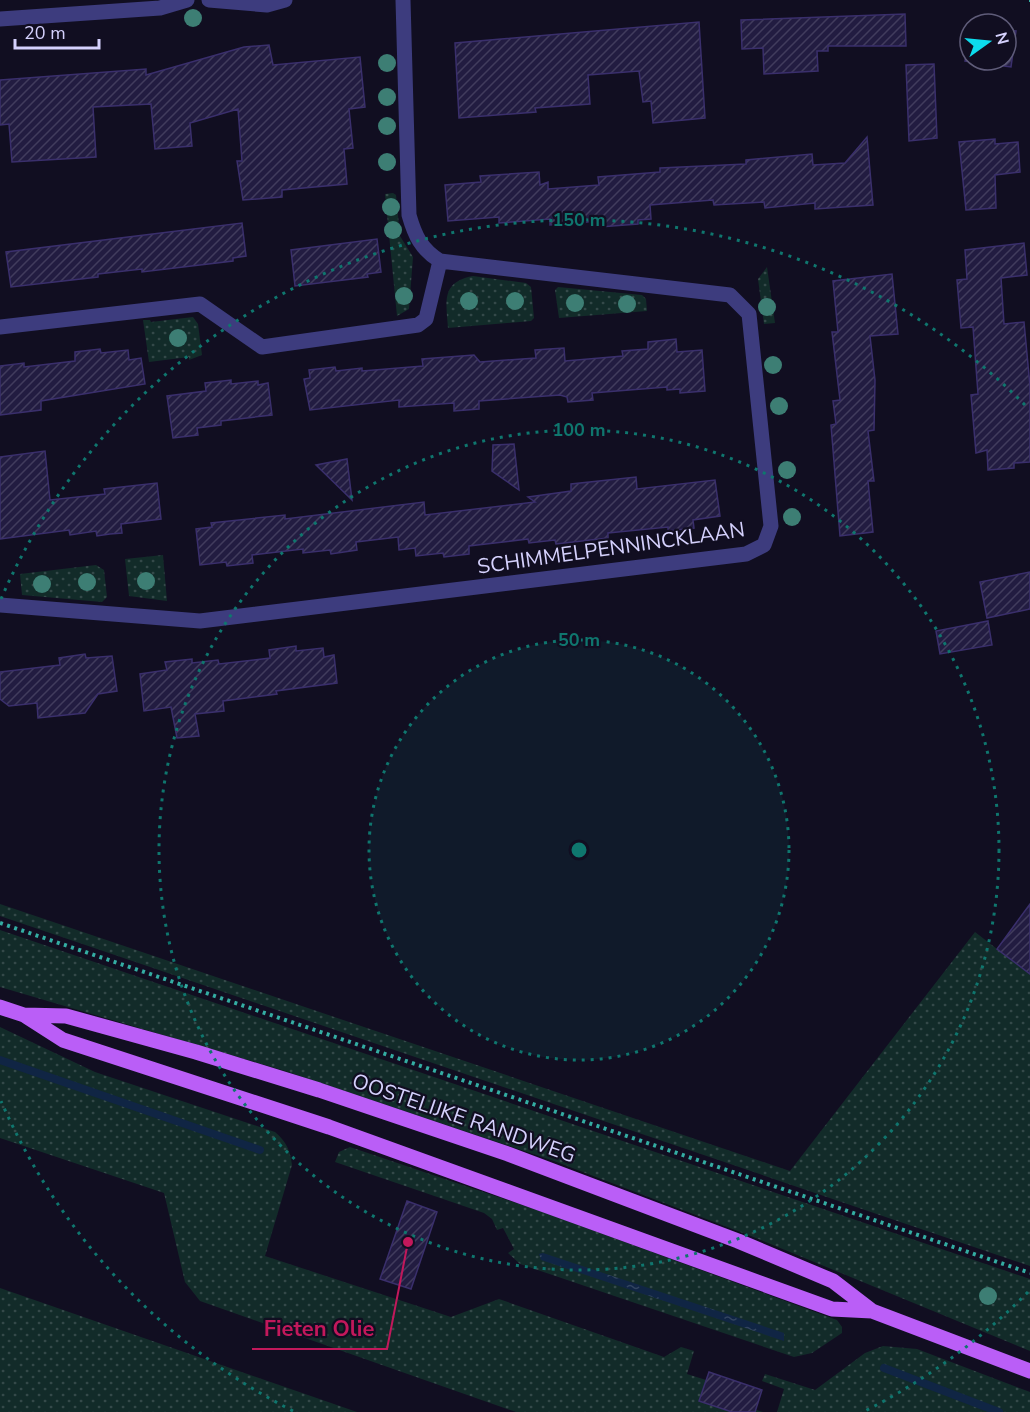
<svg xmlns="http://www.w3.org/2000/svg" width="1030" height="1412" font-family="'Nunito Sans',sans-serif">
<defs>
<pattern id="grass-dots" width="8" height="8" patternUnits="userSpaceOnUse" patternTransform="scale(1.5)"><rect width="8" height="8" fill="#122b29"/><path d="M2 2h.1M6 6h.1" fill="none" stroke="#344949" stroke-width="1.8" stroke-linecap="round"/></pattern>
<pattern id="water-ripples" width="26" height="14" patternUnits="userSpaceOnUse" patternTransform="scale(1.5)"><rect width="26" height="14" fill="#102544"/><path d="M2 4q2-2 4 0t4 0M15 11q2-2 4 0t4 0" fill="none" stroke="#324460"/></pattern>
<pattern id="building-hatch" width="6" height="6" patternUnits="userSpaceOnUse" patternTransform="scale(1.5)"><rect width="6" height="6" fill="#221c41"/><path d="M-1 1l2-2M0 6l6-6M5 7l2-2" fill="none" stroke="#413c5d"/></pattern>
</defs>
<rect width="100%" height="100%" fill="#110e21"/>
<path fill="url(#grass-dots)" d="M393,193L396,195L400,236L413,257L409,309L397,316L385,194Z
M767,267L775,323L764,324L758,279Z
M473,276L526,283L531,287L534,318L531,321L448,328C446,301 441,282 473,276Z
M558,287L642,295L646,299L647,311L559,318L555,290Z
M193,317L198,324L202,355L189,360V357L149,362L143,320H150L151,322Z
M163,555L167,601L129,596L125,559Z
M96,565L104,570L107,597L102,602L22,595L20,574Z
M0,904L790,1171L975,932L997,949L1030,942V1266L0,916Z
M0,930L1030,1279V1351L756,1238L554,1161L282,1070L0,987Z
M0,1027L95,1072L275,1132C287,1142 290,1151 292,1165L265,1256L451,1317L499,1299L664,1357L681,1347L694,1351L687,1374L757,1396L753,1409L763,1412H516L200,1301L185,1282L164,1193L0,1138Z
M350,1147L540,1211L837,1320L842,1327V1333L812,1353L794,1357L520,1264L508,1253L514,1249L503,1228L497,1230L492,1219L484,1213L335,1162L339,1152Z
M0,1288L357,1412H0Z
M883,1346L917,1349L1030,1392V1412H777L784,1389L762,1381L765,1374L815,1390L865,1353Z"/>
<path fill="url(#water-ripples)" d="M543,1253L784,1333V1341L541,1260L539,1254Z"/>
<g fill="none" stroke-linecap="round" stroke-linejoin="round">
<path stroke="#102544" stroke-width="8" d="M0,1060L260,1150
M884,1368L999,1412"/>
</g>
<path fill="url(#building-hatch)" stroke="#3a2f6c" stroke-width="1.5" d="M905,14L906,46H828V51H817L818,71L764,74L763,48L742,49L741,20Z
M699,22L705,118L653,123L651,101L643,102L639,71L588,75L590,104L535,108L536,112L459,118L455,43Z
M970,26V60H1006V30L1016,31L1011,67L965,61Z
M269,45L273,65L360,57L365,107L349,109L353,148L344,149L347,184L282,190V197L243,200L237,161H242L238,109L190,123L192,146L155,149L151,104L93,107L96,157L12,162L9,124L0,125V80L146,69V75L244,47Z
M934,64L937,138L909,141L906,65Z
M867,137L873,205L815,209V203L765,208L764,202L714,205L713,200L650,205L651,219L638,220V224L600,227V221L550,225V219L499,223V217L448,221L445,185L481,182L480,176L539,172L540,185L548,182V189L599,185L598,177L660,172V168L746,164V160L812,154L813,165L845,163Z
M995,139V144L1018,142L1020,172L995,175L996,208L966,210L959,142Z
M242,223L246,256L233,258V261L142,272V269L98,274V277L11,287L6,252Z
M377,239L381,272L367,274L368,277L295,286L291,250Z
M1024,243L1027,275L1001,278L1004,324L1024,322L1030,386V462L1014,463V468L988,470L987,450L976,453L971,395L978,394L973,327L961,328L957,280L967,279L965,250Z
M892,274L898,334L870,336L875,380L874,430L868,431L874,481H868L873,532L840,536L831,425L836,424L833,401L840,400L832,332H838L833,281Z
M676,339L677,352L702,350L705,391L680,393V389L667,390V387L592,393L593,400L568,402L567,397L560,395L479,401V409L454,411V403L399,407V400L310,410L304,379L310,378L309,370L335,367L336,371L362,368V371L423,366L422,359L474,355L480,362L536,358L535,350L549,349L564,348L565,361L623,356L622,351L648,349V342Z
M100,349L101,353L128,350L129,360L141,358L145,384L41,401V410L0,415V366L24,363V367L75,361V352Z
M231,380V384L258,381V385L268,383L272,415L221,421V425L197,428L198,435L173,438L167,396L206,391L205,383Z
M514,444L519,490L492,471L493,445Z
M45,451L50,500L105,494L104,489L157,483L161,519L121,524L122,533L110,534L97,536L96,531L70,535L69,530L0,539V457Z
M347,459L352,500L316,465Z
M636,477L637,489L715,480L720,516L693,520L694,528L668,531V527L608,533V538L556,544L555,540L529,543L528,539L469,546V554L444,557L443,553L416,556L415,548L399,550L398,537L356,542L357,550L331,554L330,550L303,553V549L252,555L253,563L227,566L226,562L200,565L196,529L212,527L211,523L285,515V519L424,502L425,515L535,502L528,497L571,491V484Z
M1030,572V609L987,618L980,582Z
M988,621L992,645L940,654L936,631Z
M296,646V651L323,648L324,657L334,655L337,683L276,691L277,694L223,701L224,711L195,714L199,736L177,738L171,707L144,711L140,674L167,670L165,662L192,659V663L218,660L219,664L270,658L269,650Z
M85,654L86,658L112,656L117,691L98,694L85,713L38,718L37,703L9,706L0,699V672L60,665L59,658Z
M1030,904V974L997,949Z
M407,1201L437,1212L411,1289L380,1279Z
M709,1372L762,1390L755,1412H732L699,1401Z"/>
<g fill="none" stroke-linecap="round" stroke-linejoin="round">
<path stroke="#34ada3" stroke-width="4" stroke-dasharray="3 4.5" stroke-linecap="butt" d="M1029,0H1030
M0,923L1030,1273"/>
<path stroke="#3d3c7e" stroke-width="15" d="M0,327L200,304L262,347L418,325L426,319L440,261
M0,605L200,621L746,554L764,545L771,526L749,314L730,295L440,261C421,249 415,236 409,215L403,0"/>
<path stroke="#3d3c7e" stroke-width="15" d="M209,0L267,5L285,0
M0,19L160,8L187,0"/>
<path stroke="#ba5ef7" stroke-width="15" d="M0,1007L24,1015L63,1040L329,1127L832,1309L872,1311
M24,1015L66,1016L196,1052L319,1090L508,1154L738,1241L833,1281L872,1311L1030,1371"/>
</g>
<g fill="#3d7e74">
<circle cx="193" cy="18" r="9"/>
<circle cx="387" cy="63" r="9"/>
<circle cx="387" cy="97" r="9"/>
<circle cx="387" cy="126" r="9"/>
<circle cx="387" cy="162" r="9"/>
<circle cx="391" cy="207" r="9"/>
<circle cx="393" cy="230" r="9"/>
<circle cx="404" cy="296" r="9"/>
<circle cx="469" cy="301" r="9"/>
<circle cx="515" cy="301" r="9"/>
<circle cx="575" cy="303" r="9"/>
<circle cx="627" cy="304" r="9"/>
<circle cx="767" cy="307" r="9"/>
<circle cx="178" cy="338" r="9"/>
<circle cx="773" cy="365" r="9"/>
<circle cx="779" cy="406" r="9"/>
<circle cx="787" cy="470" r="9"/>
<circle cx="792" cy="517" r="9"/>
<circle cx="146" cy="581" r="9"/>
<circle cx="87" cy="582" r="9"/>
<circle cx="42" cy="584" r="9"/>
<circle cx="988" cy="1296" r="9"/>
</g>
<circle cx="579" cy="850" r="210" fill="#0f766e" fill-opacity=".12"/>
<g fill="none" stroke="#0f766e" stroke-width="3" stroke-dasharray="3 6">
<circle cx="579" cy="850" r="210"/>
<circle cx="579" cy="850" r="420"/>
<path d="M1028 1292A630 630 0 0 1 865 1411M293 1411A630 630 0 0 1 1 1101M1 599A630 630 0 0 1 1028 408"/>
</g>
<g text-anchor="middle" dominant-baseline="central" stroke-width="4.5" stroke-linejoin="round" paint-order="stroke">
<g font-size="21" fill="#d5d1fd" stroke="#110e21">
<text transform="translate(611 548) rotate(-8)">SCHIMMELPENNINCKLAAN</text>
<text transform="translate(464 1118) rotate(19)">OOSTELIJKE RANDWEG</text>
</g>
</g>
<circle cx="579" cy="850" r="9" fill="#0f766e" stroke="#110e21" stroke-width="3"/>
<g font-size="18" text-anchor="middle" font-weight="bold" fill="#0f766e" stroke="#110e21" stroke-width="4.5" stroke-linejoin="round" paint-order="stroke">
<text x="579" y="226">150 m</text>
<text x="579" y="436">100 m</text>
<text x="579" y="646">50 m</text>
</g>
<path fill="none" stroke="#c2185b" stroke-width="2" d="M408 1242L387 1349H252"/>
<circle fill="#c2185b" stroke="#110e21" stroke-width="2" cx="408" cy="1242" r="6"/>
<g font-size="22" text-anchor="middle" font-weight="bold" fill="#c2185b" stroke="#110e21" stroke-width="4.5" stroke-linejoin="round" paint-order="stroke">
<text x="319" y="1336">Fieten Olie</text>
</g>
<g transform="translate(988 42) rotate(75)"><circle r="28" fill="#110e21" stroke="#5f5c79" stroke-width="1.5"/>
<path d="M0-4.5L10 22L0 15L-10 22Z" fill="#0cdced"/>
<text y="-9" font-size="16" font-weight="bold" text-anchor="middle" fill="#d5d1fd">N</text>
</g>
<path d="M15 39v9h84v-9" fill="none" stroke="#d5d1fd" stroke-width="3"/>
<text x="24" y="39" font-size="18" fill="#d5d1fd" stroke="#110e21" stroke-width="4.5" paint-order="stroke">20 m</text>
</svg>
